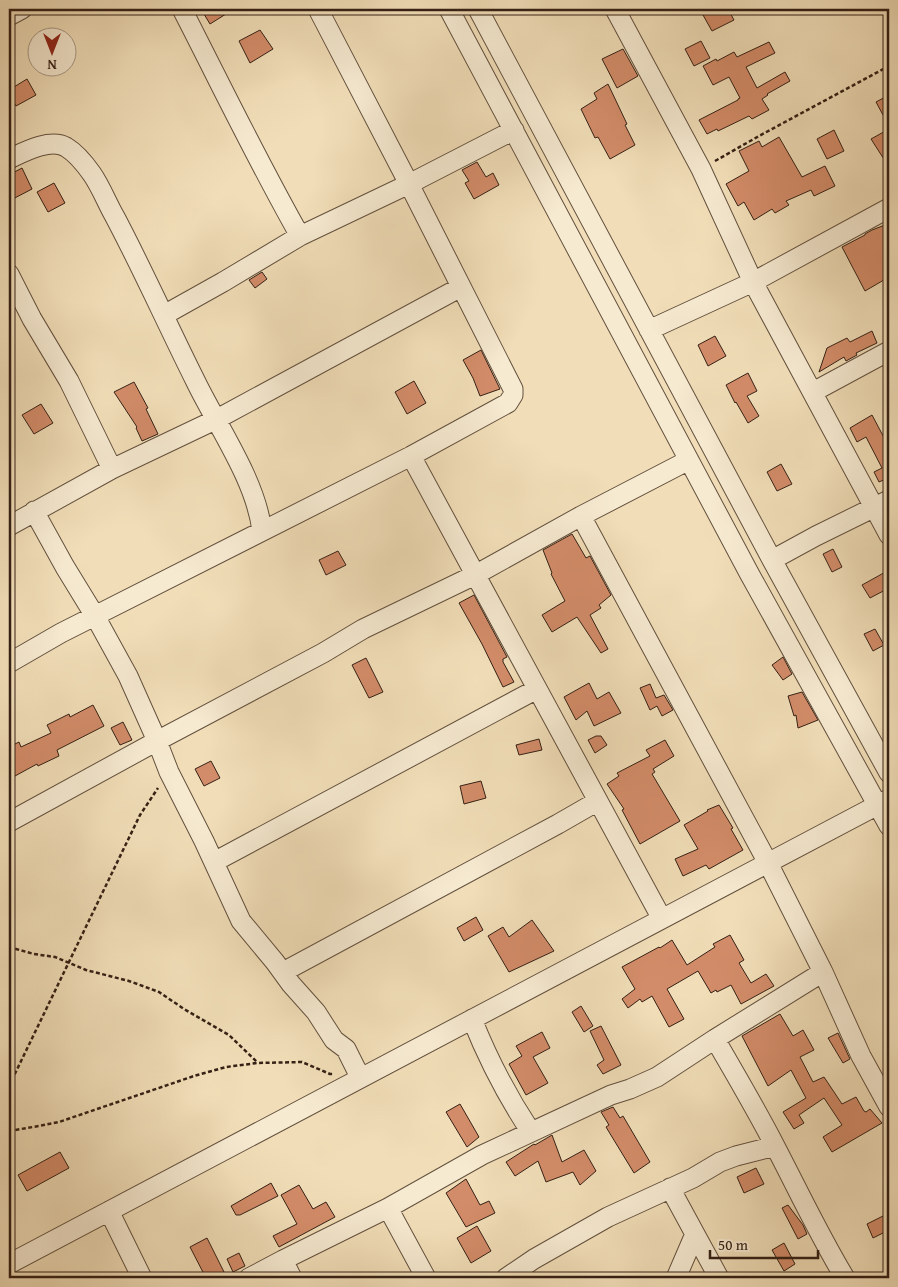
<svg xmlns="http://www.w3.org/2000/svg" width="898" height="1287" font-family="'Gentium Book Plus',serif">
<rect width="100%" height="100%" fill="#f1deb8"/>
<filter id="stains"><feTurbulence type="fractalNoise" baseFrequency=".004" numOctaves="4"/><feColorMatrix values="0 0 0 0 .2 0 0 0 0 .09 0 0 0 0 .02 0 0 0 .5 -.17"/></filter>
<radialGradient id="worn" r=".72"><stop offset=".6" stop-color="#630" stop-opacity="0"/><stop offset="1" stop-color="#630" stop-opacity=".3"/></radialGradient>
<path fill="#d38c69" stroke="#342015" d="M212,9H234L210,24L204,14Z
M716,9H728L734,20L712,31L703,15Z
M260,30L273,49L250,63L239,41Z
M701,41L710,58L694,66L685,49Z
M769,42L775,53L746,67L757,88L785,72L790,81L767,94L768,95L762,99L769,110L752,119L749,116L718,131L717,129L707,134L699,120L738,100V99L740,98L729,77L713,85L703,66L716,59L717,61L734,52L737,57Z
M623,49L638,76L617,88L602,59Z
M27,79L36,95L16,106L9,94V90Z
M608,84L627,124L625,125L635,145L610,159L598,137L595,138L581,109L597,99L594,93Z
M889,95V126L876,102Z
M889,129V167L871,139Z
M834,130L844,151L827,159L817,139Z
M779,137L802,177L825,166L835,186L814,196L811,190L786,201L789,205L775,213L772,209L754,220L744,202L738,206L726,184L749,171L739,151L759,141L762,147Z
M477,162L486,177L493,173L499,185L474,199L465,183L469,181L462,170Z
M22,168L32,189L9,201V175Z
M54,183L65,203L48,212L37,192Z
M885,225L889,232V277L865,291L842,247L865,235V234L872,230Z
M262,272L267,279L255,288L249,280Z
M872,331L877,343L856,353L857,355L846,361L844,357L819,372L827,348L847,338L850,342Z
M715,336L726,356L708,366L698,345Z
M481,350L500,389L480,396L473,378L463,360Z
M748,373L757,391L747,396L759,416L748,423L736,402L735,403L726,385Z
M414,381L426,403L407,414L395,392Z
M134,382L148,408L146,409L158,434L142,441L136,428L137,427L114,392Z
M41,404L53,423L34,434L22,415Z
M872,415L889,447V481L888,478L879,482L874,472L882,468L866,437L857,442L850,428Z
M781,464L792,484L777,491L767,472Z
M572,534L586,558L590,556L611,595L599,605L601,608L590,615L608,649L601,653L577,617L552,632L542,615L565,601L551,574L552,573L543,550Z
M833,549L842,567L832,572L823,554Z
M338,551L346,565L326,575L319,560Z
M889,570V588L870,598L862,585Z
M474,595L507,657L503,659V662L514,682L503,687L482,644L459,603Z
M875,629L884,645L873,651L864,634Z
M783,657L792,674L783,680L772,665Z
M366,658L383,692L369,698L352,665Z
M589,683L597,699L609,692L621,713L594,726L587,711L576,720L564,697Z
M650,684L656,698L664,695L673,710L662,716L657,706L650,710L640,688Z
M802,692L818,720L798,728L796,715L794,716L788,696Z
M93,705L104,726L57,750L59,756L38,766L37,764L15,776L14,774L9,777V747L19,742L21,747L51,733L47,725L69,714L70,717Z
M123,722L132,740L120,745L111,728Z
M596,736H601L607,745L595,753L588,740Z
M539,739L542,750L519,755L516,745Z
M665,740L674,756L653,769L655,772L652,774L680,821L640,844L622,810L624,809L607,784L619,776L617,773L650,756L646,750Z
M211,761L220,778L204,786L195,769Z
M481,781L486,798L464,804L460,786Z
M719,805L733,828L731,829L743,850L709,869L706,865L683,876L675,859L698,849L684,825L708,811L707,810Z
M476,917L483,930L464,941L457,928Z
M532,920L554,951L509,972L488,936L503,927L509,937Z
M730,935L744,960L739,963L751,983L766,974L774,986L741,1004L731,985L717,992L716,990L711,993L698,971L667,989L684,1019L669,1027L652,996L642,1002L640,999L628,1008L622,999L635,989L622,967L659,947L660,948L672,940L687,965L715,947L713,944Z
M581,1006L593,1026L584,1032L572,1012Z
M780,1014L793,1036L803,1030L814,1050L800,1057L813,1082L824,1077L842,1104L856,1097L864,1111L866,1112L870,1109L882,1123L832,1152L823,1137L842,1125L824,1098L799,1115L804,1123L794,1129L783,1112L806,1098L791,1070L768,1086L742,1036Z
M601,1026L621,1065L603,1074L597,1065L604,1060L590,1031Z
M542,1032L550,1048L533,1057L548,1083L526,1095L509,1064L522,1056L516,1046Z
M838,1033L850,1059L843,1063L828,1038Z
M460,1104L479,1137L467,1147L446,1112Z
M613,1107L620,1118L623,1116L650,1162L634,1173L606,1127L609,1125L601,1112Z
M552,1135L562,1162L584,1150L596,1171L580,1185L573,1172L546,1182L538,1161L515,1176L506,1162L534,1144L535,1145Z
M60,1152L69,1168L27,1191L18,1175Z
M756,1168L764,1184L744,1193L737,1177Z
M466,1179L480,1205L489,1201L495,1213L466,1227L446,1193Z
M271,1183L278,1196L240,1215H236L231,1206Z
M299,1185L313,1209L326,1202L335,1217L279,1247L273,1236L297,1224L281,1195Z
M788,1205L803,1225L807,1234L798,1239L782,1208Z
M889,1213V1230L873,1238L867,1224Z
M477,1226L491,1251L471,1263L457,1238Z
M207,1238L224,1272L212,1278H206L190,1247Z
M784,1243L795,1264L784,1271L772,1250Z
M239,1253L245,1266L233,1272L227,1259Z"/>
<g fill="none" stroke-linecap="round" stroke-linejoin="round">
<g stroke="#63503e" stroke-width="21">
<path id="minor" d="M182,9C221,85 258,162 300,236
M449,9L749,573L889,826
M478,9L772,560L889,773
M615,9L701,169L753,282L889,535
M9,16L22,9
M9,159C24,152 50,138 66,147C76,153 85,164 92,174C101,187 107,203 115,217C143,270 168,326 195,380C217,426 256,480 262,531
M9,274L32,319L69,381L112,469
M164,315L223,282L300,236L409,184L514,130
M649,330L753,282L889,208
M813,392L889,351
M411,456L662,919
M34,511L65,567L95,616L128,676L157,741L169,772L204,841L241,921L275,962L291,984L316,1012L334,1040L346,1049L356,1069L362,1077
M581,516L768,863L823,972L861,1056L889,1107
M9,526L112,469L217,419L461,287
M772,560L816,536L889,500
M9,663L61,633L411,456L508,403L513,395V389L409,184L318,9
M9,822L157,741L323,653L363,629L475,575L581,516L689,460
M214,862L537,689
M283,972L558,824L598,801
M472,1019C488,1059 507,1096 531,1132
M715,1039C735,1074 756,1109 775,1146C798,1190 819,1235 845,1278
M670,1188L695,1234L676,1278
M388,1208L426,1278
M109,1211L142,1278
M695,1234L719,1278
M283,1260L292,1278
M9,1264L889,799
M249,1278L283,1260L388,1208L482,1155L611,1095L630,1089L657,1077L715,1039L823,972
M506,1278L534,1259L608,1217L693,1178L720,1162L736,1156L775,1146"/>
</g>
<path stroke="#342015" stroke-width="2.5" stroke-dasharray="4 2.5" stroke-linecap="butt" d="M715,161L759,136L889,66
M9,947L34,954L55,957L86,970L129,981L159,992L184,1009L229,1035L257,1062
M9,1086L140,815L158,788
M9,1131L39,1126L59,1122L194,1076L226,1067L257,1063L302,1062L330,1074H333"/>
<use href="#minor" stroke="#f6ead1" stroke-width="19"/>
</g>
<rect width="898" height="1287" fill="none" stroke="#f1deb8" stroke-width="30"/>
<rect x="10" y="10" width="878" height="1267" fill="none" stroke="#342015" stroke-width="2.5"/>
<rect x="15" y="15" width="868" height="1257" fill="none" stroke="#342015"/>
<g transform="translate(52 52) rotate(180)"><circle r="24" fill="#f6ead1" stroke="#a89986"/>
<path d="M0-4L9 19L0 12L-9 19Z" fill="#8f2418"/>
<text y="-8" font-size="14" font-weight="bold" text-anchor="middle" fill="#342015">N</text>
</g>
<path d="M710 1250v8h108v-8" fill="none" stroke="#342015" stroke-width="2.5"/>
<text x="718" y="1250" font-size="15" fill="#342015" stroke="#f6ead1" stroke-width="4" paint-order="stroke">50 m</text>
<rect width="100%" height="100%" filter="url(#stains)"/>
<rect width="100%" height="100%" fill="url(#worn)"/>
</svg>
